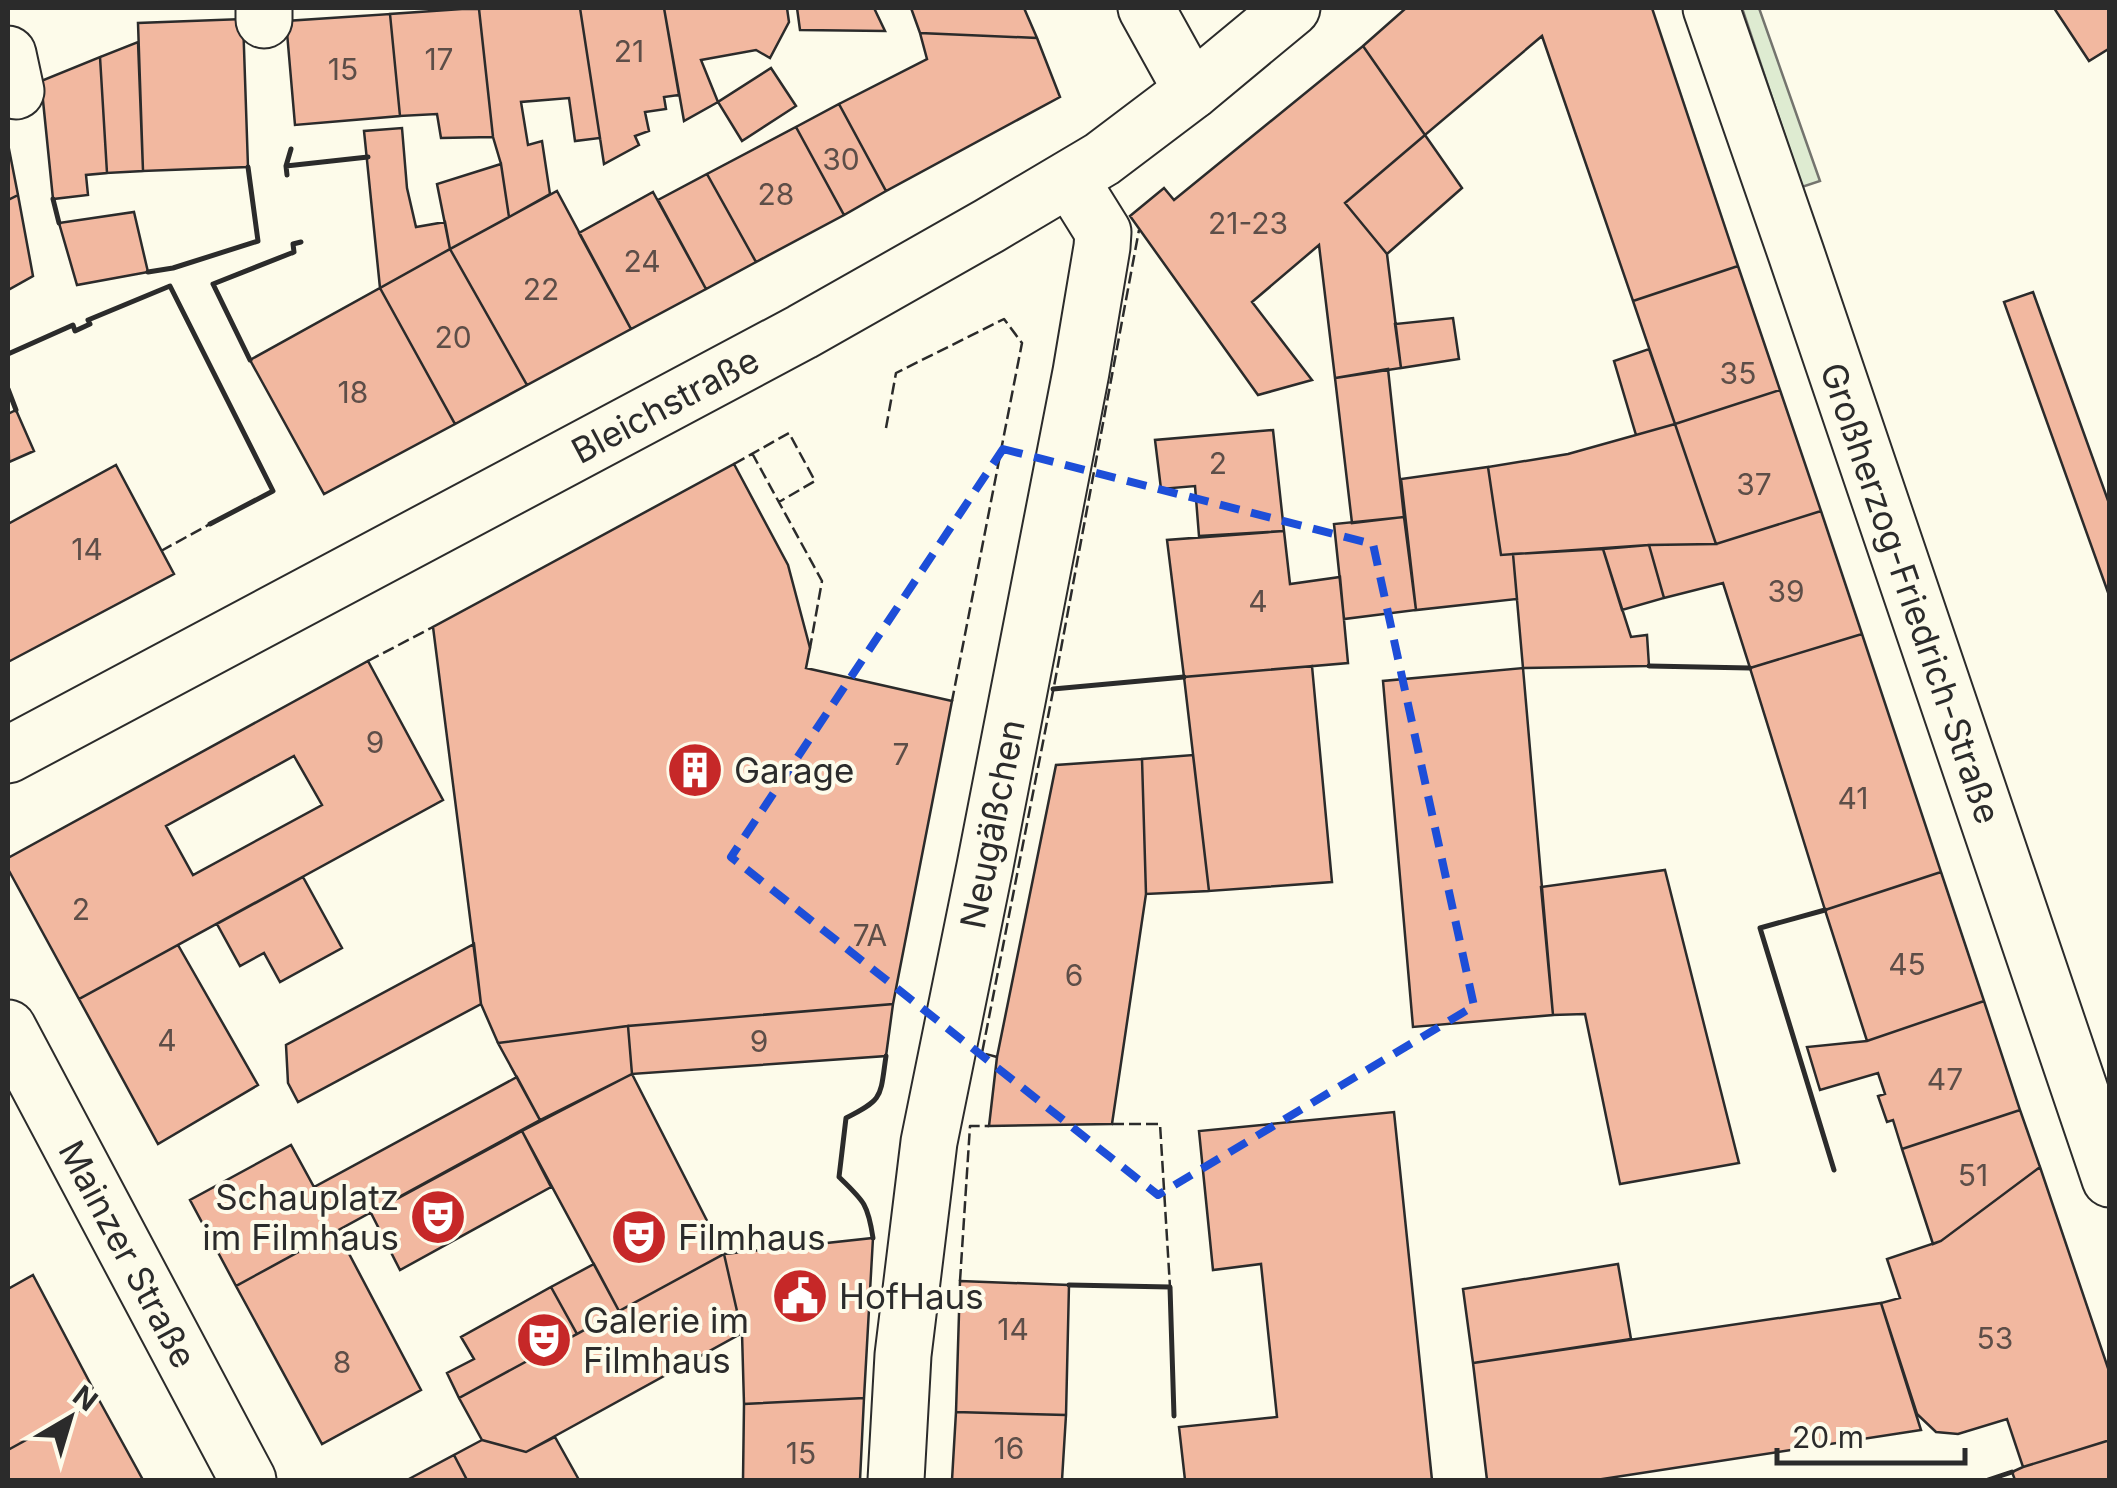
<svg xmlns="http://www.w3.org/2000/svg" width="2117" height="1488" font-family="Inter,sans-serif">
<rect width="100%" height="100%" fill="#fdfbea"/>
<path fill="#deebd1" stroke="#74746e" stroke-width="2.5" d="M1742,8H1759L1820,181L1802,187Z"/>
<path fill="#f2b8a0" stroke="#2b2b2b" stroke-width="2.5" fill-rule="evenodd" d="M492,8H580L600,138L575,141L569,98L521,102L528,145L542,141L550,194L509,217L501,164L493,137L479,9Z
M580,8H664L679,95L664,97L666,109L645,112L649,131L635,136L639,145L604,164Z
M664,8H787L789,22L770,58L756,50L701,60L718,102L684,121Z
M797,8H874L885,31L800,30Z
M911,8H1024L1037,38L920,33Z
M1406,8H1652L1738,266L1633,301L1542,36L1425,135L1363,46Z
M2054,8H2110V48L2089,61Z
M462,9H479L493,137L441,138L437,114L400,116L390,14Z
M390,14L400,116L295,125L286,21Z
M243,19L248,167L143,171L138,23Z
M920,33L1037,38L1060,97L886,191L839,104L927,59Z
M138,42L143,171L107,173L100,57Z
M1363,46L1425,135L1345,203L1387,254L1401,368L1335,378L1319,245L1252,302L1312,380L1258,395L1130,216L1164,188L1174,200Z
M100,57L107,173L86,175L88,195L53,199L41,81Z
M771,68L796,106L742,141L718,102Z
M839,104L886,191L844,215L796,127Z
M796,127L844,215L756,262L707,174Z
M402,128L407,188L416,227L445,222L450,249L380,288L364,131Z
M1425,135L1462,188L1387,254L1345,203Z
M8,144L18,195L8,200Z
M501,164L509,217L450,249L437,184Z
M707,174L756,262L706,289L658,200Z
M557,191L631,329L527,385L450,249Z
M653,192L706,289L631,329L579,233Z
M18,195L33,276L8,290V200Z
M134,212L148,272L77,285L59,223Z
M450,249L527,385L455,424L380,288Z
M1738,266L1780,390L1675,424L1633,301Z
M380,288L455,424L324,494L250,360Z
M2033,292L2110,506V598L2004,302Z
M1453,318L1459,359L1401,368L1395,324Z
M1649,349L1675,424L1636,435L1614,361Z
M1388,369L1404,517L1352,523L1335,378Z
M1780,390L1821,511L1716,544L1675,424Z
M16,410L34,451L9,462L8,414Z
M1675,424L1716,544L1649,545L1501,555L1488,467L1568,454Z
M1273,430L1284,531L1199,536L1195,486L1161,489L1155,440Z
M734,464L788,565L810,648L806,668L952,701L893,1004L628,1026L498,1043L481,1004L433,627Z
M116,465L174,574L8,662V524Z
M1488,467L1501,555L1513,554L1517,599L1416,610L1401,479Z
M1821,511L1862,634L1750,668L1723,583L1664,598L1649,545L1716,544Z
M1404,517L1416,610L1344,619L1334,524Z
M1284,531L1290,584L1340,577L1348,663L1184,677L1167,540Z
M1649,545L1664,598L1622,610L1603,549Z
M1603,549L1631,637L1647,635L1649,666L1523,668L1513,554Z
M1862,634L1941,872L1825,910L1750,668Z
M368,661L443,800L79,999L8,869V858ZM294,756L322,805L193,875L166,826Z
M1312,666L1332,882L1209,891L1184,677Z
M1523,668L1553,1015L1413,1027L1383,681Z
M1193,755L1209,891L1146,894L1142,759Z
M1142,759L1146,894L1112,1124L989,1126L997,1057L1056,765Z
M1665,870L1739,1163L1620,1184L1585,1014L1553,1015L1541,887Z
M1941,872L1984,1001L1867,1041L1825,910Z
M303,877L342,948L280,982L264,953L240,966L217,924Z
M474,944L481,1004L298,1102L288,1083L286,1045Z
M178,945L258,1085L158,1144L79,999Z
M1984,1001L2020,1110L1902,1149L1893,1120L1887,1122L1878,1096L1885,1094L1878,1073L1820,1090L1807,1047L1867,1041Z
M893,1004L886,1056L632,1074L628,1026Z
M628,1026L632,1074L540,1120L498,1043Z
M632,1074L724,1254L619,1311L522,1131Z
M517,1077L540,1120L236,1286L190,1200L291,1145L314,1187Z
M2020,1110L2040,1167L1941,1241L1933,1244L1902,1149Z
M1394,1112L1432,1480H1185L1179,1427L1277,1417L1261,1264L1213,1270L1199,1131Z
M522,1131L551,1187L400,1270L371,1213Z
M2040,1167L2110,1374V1440L2023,1467L2007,1419L1958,1434L1936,1432L1917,1414L1881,1303L1900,1298L1887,1259L1941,1241Z
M337,1231L421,1390L322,1444L236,1286Z
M873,1238L864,1398L744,1404L742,1333L724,1254Z
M724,1254L742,1333L526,1452L482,1440L459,1398Z
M594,1264L619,1311L577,1334L551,1287Z
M1618,1264L1631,1339L1473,1363L1463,1289Z
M33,1275L99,1400L8,1450V1289Z
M960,1281L1069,1285L1066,1415L956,1412Z
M551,1287L577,1334L459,1398L447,1373L474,1359L461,1337Z
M1881,1303L1921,1430L1596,1480H1487L1473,1363Z
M864,1398L860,1480H743L744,1404Z
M99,1400L143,1480H8V1450Z
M956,1412L1066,1415L1062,1480H952Z
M555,1437L579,1480H467L454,1455L482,1440L526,1452Z
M2110,1440V1480H2015L2012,1472L2023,1467Z
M454,1455L467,1480H407Z"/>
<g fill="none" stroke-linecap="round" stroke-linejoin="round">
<g stroke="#2b2b2b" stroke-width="59">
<path id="minor" d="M264,8V20
M1146,8L1192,91
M8,54L16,91
M896,1480L903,1355L929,1142L985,866L1081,372L1102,247L1103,232L1070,179"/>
</g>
<g stroke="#2b2b2b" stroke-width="59">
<path id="major" d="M1711,8L1796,253L2110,1179
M8,755L802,332L989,226L1102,159L1192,91L1292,8
M8,1028L248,1480"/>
</g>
<use href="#minor" stroke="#fdfbea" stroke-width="55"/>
<use href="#major" stroke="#fdfbea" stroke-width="55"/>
<path stroke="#2b2b2b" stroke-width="2.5" stroke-dasharray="12 5" stroke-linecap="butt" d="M886,428L896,373L1004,319L1022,343L952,701
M752,453L822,581L810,648
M734,464L789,433L815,481L779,502
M161,551L210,524
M368,661L433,627
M997,1057L982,1053L1055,681L1139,230
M1112,1124H1160L1170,1287
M960,1281L970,1126H989"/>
<path stroke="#2b2b2b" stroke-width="5" d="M286,166L368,157
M287,175L286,166L291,149
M53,199L59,223
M292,253L294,252L293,244L301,242
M148,272L173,268L258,241L248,167
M8,354L73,325L75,331L90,324L88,320L170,286L273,491L210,524
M250,360L213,284L294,252
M8,389L16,410
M1649,666L1750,668
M1053,689L1184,677
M1825,910L1760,928L1834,1170
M873,1238C868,1204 864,1201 839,1177L846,1118C884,1099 880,1097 886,1056
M1069,1285L1170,1287L1174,1416
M1988,1480L2012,1472"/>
</g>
<path fill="none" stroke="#1d4ed8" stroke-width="8" stroke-dasharray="20 12" stroke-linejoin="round" d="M1003,449L1373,544L1474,1006L1158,1195L731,857Z"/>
<defs>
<g id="building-disc" transform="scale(2.875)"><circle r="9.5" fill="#c62828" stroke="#fdfbea"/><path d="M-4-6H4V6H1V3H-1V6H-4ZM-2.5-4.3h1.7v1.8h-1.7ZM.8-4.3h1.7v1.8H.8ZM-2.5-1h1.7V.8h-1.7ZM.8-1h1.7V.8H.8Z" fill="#fff"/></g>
<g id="theatre-disc" transform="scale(2.875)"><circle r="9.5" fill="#c62828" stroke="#fdfbea"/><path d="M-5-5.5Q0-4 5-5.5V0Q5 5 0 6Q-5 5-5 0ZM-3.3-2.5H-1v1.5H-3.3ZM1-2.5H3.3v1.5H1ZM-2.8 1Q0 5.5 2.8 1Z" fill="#fff"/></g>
<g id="civic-disc" transform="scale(2.875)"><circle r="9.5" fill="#c62828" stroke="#fdfbea"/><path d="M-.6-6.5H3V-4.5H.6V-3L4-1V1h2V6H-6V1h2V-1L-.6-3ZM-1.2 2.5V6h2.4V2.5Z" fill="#fff"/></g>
</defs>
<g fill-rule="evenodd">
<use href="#building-disc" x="695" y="770"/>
<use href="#theatre-disc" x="438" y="1217"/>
<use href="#theatre-disc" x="639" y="1237"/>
<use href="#civic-disc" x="800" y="1296"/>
<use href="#theatre-disc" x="544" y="1340"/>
</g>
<g text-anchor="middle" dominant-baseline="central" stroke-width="8" stroke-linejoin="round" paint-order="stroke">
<g font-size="30" fill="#5d4e48">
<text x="629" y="51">21</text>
<text x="439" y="59">17</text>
<text x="343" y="69">15</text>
<text x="841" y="159">30</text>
<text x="776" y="194">28</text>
<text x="1248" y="223">21-23</text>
<text x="642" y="261">24</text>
<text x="541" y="289">22</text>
<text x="453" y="337">20</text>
<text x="1738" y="373">35</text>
<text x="353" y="392">18</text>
<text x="1218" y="463">2</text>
<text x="1754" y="484">37</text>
<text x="87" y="549">14</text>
<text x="1786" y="591">39</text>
<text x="1258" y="601">4</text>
<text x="375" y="742">9</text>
<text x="901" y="754">7</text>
<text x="1853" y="798">41</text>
<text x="81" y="909">2</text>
<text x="870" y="935">7A</text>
<text x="1907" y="964">45</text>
<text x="1074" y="975">6</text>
<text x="167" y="1040">4</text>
<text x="759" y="1041">9</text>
<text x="1945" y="1079">47</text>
<text x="1973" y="1175">51</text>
<text x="1013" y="1329">14</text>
<text x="1995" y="1338">53</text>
<text x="342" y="1362">8</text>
<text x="1009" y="1448">16</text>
<text x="801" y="1453">15</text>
</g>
<g font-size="35" fill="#2b2b2b" stroke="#fdfbea">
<text transform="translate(665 405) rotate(-28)">Bleichstraße</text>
<text transform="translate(1911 593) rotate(71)">Großherzog-Friedrich-Straße</text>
<text transform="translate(992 824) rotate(-79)">Neugäßchen</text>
<text transform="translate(128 1254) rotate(62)">Mainzer Straße</text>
</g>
<g font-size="35" fill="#2b2b2b" stroke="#fdfbea" text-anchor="start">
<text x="734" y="770">Garage</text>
<text x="399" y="1197" text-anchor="end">Schauplatz<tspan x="399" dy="40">im Filmhaus</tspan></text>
<text x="678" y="1237">Filmhaus</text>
<text x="839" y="1296">HofHaus</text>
<text x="583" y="1320">Galerie im<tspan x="583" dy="40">Filmhaus</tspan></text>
</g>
</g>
<rect width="2117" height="1488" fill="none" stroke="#2b2b2b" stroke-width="20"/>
<g transform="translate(70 1418) rotate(38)" stroke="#fdfbea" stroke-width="8" paint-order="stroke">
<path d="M0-8L18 38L0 25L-18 38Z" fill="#2b2b2b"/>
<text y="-15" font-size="28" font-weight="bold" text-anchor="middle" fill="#2b2b2b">N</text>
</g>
<path d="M1777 1448v15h188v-15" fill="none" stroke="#2b2b2b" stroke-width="5"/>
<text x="1792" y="1448" font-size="30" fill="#2b2b2b" stroke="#fdfbea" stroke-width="8" paint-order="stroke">20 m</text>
</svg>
